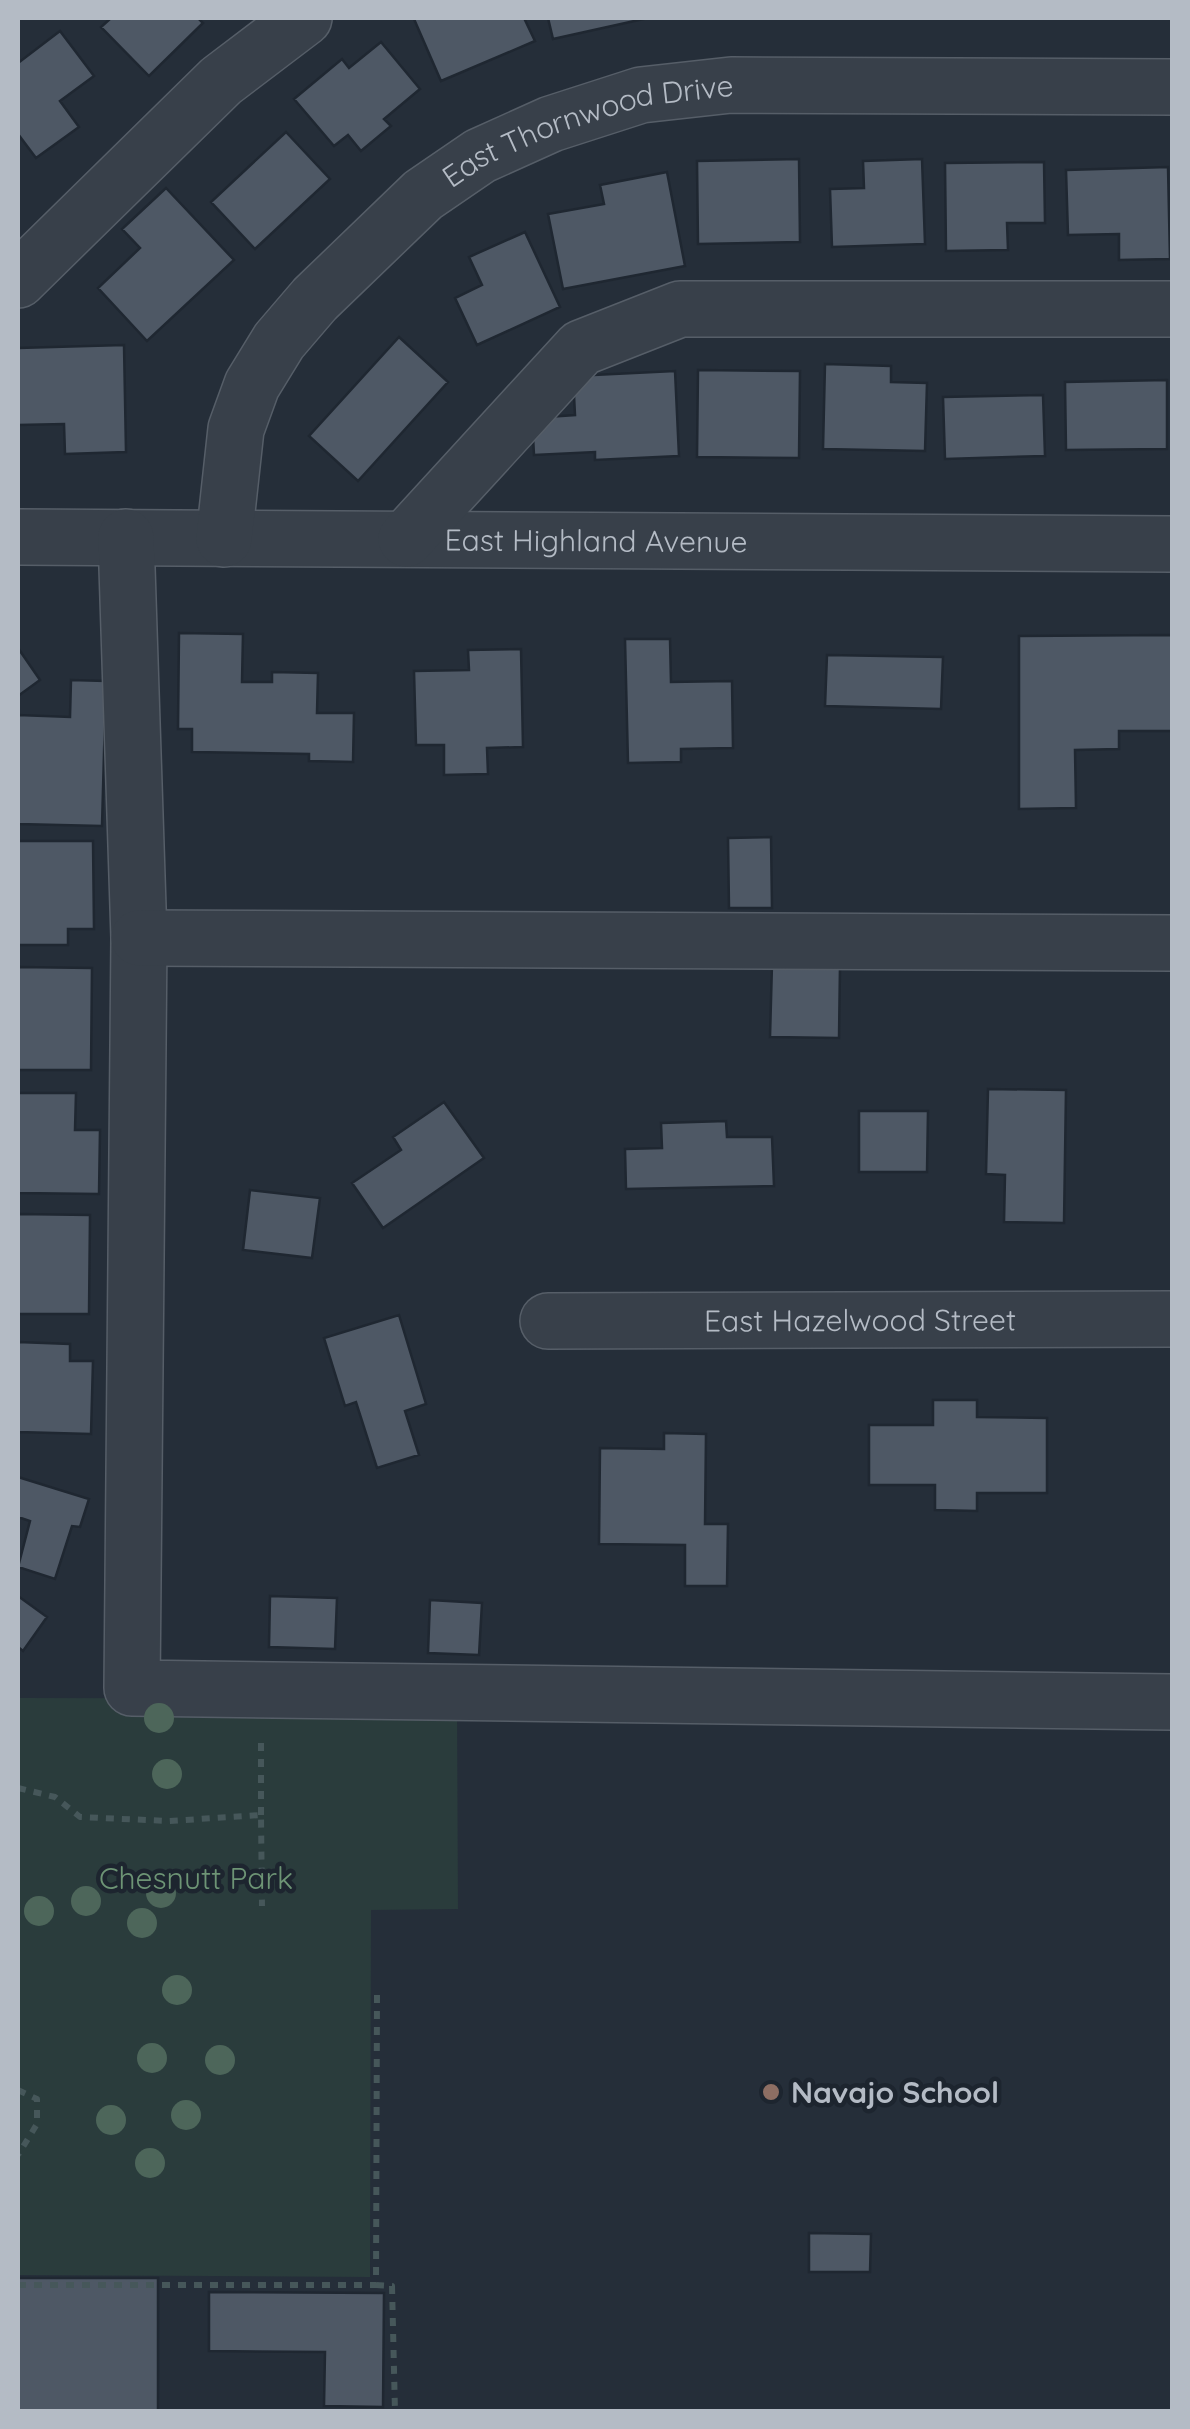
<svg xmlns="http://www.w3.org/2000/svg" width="1190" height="2429" font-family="Quicksand,sans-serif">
<rect width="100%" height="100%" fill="#252e39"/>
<path fill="#2a3c3c" d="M18,1698L457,1699L458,1909L371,1910L370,2277L18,2275Z"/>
<path fill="#4e5865" stroke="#1f2731" stroke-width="2.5" d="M111,18H198L203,23L149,76L101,27Z
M417,18H524L535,41L441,81L414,19Z
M548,18H648L553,39Z
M60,31L94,76L60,101L79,127L36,158L18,134V63Z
M381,42L420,89L384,119L391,126L361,151L348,135L334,146L294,99L342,59L349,68Z
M286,132L330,179L255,249L211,202Z
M799,159L800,242L698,244L697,161Z
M922,159L925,244L832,247L830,189L864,188L863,161Z
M1044,162L1045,223H1007L1008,250L946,251L945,163Z
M1168,167L1170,259L1119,260V234L1068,235L1066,170Z
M667,172L685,266L563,289L548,214L604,204L600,185Z
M166,188L234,260L147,341L98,288L140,248L122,229Z
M525,232L560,307L477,345L455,298L482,285L469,257Z
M399,337L448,382L358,481L309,436Z
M124,345L126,452L65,454L64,424L18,425V348Z
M825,364L891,366V382L927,383L925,451L823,449Z
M698,370L800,371L799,458L697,457Z
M675,371L679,456L595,460V452L534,455L532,418L575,415L573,376Z
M1167,380V449L1066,450L1065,382Z
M1043,395L1045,456L945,459L943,397Z
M179,633L243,634L242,682H272V672L318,673L317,713H354L353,762L309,761V754L192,752V729H178Z
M1172,635V731H1119V749L1075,750L1076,808L1019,809V636Z
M625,639H670L671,682L732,681L733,748L681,749V762L628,763Z
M18,648L40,680L18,696Z
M521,649L523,747L487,748L488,774L444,775V745H416L414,671L469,670L468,650Z
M827,655L943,657L941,709L825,706Z
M71,680L106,681L102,826L18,824V715L70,717Z
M771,837L772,908H729L728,838Z
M18,841H93L94,929H68V945H18Z
M772,964L840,966L839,1038L770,1037Z
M18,967L92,968L91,1070H18Z
M988,1089L1066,1090L1064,1223L1004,1222L1005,1175L986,1174Z
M18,1093H76L75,1130H100L99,1194L18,1193Z
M444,1102L484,1158L383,1228L352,1183L401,1150L393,1137Z
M859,1111H928L927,1172H859Z
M726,1121L727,1137H772L774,1186L626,1189L625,1149L662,1148L661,1123Z
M250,1190L320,1198L312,1258L243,1250Z
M18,1214L90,1215L89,1314H18Z
M399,1315L426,1404L405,1411L419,1455L377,1468L356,1402L345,1406L324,1338Z
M18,1342L70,1344V1361H93L91,1434L18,1432Z
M933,1400H977V1417L1047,1418V1493H977V1511L935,1510V1485H869V1425H933Z
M664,1433L706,1434L705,1524H728L727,1586H685V1545L599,1544L600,1448L664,1449Z
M18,1477L89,1499L80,1527L72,1526L55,1579L18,1567L30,1521L18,1517Z
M18,1596L47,1617L23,1651L18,1647Z
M270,1596L337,1598L335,1649L269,1647Z
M430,1600L482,1603L479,1655L428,1653Z
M809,2233L871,2234L870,2272H809Z
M18,2278H158V2412H18Z
M209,2292L384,2293L383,2407L324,2406L325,2352L209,2351Z"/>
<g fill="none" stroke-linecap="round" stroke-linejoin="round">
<g stroke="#565e68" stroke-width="58">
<g id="minor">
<path d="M18,280L221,81L304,18"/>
<path id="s1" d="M18,537L1172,544"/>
<path d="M126,537L139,938L132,1688L1172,1702"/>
<path id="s2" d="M224,539L236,429L252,385L279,341L315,299L423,195L480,156L551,124L641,95L731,85L1172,87"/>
<path d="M406,539L581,348L680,309H1172"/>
<path d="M139,938L1172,943"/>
<path id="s3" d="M548,1321L1172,1319"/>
</g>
</g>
<path stroke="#46575a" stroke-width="6" stroke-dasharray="8 8" stroke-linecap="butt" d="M18,1788L55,1797L80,1817L169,1821L261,1815L262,1906
M261,1815V1736
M18,2090L37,2099V2124L18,2155
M18,2285H376L377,1994
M376,2285L392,2286L395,2412"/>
<use href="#minor" stroke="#38404a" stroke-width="55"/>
</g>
<g fill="#4d665a">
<circle cx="159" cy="1718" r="15"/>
<circle cx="167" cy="1774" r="15"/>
<circle cx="161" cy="1893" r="15"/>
<circle cx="86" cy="1901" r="15"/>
<circle cx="39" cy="1911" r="15"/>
<circle cx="142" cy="1923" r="15"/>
<circle cx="177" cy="1990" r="15"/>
<circle cx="152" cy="2058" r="15"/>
<circle cx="220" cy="2060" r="15"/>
<circle cx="186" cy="2115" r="15"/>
<circle cx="111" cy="2120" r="15"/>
<circle cx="150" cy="2163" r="15"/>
</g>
<circle fill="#8d6e63" stroke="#1d252f" stroke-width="4" cx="771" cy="2092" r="10"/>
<g text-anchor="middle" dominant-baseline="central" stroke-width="9" stroke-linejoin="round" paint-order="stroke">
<g font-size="30" fill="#b4bbc5" stroke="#1d252f">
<text stroke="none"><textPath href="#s2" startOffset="595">East Thornwood Drive</textPath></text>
<text stroke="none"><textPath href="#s1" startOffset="578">East Highland Avenue</textPath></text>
<text stroke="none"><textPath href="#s3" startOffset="312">East Hazelwood Street</textPath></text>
</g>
<g font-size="30" fill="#6d9475" stroke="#1d252f">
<text x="196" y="1878">Chesnutt Park</text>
</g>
<g font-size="30" font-weight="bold" fill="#b4bbc5" stroke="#1d252f" text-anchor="start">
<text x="791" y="2092">Navajo School</text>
</g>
</g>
<rect width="1190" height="2429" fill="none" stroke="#b4bbc5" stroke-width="40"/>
</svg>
